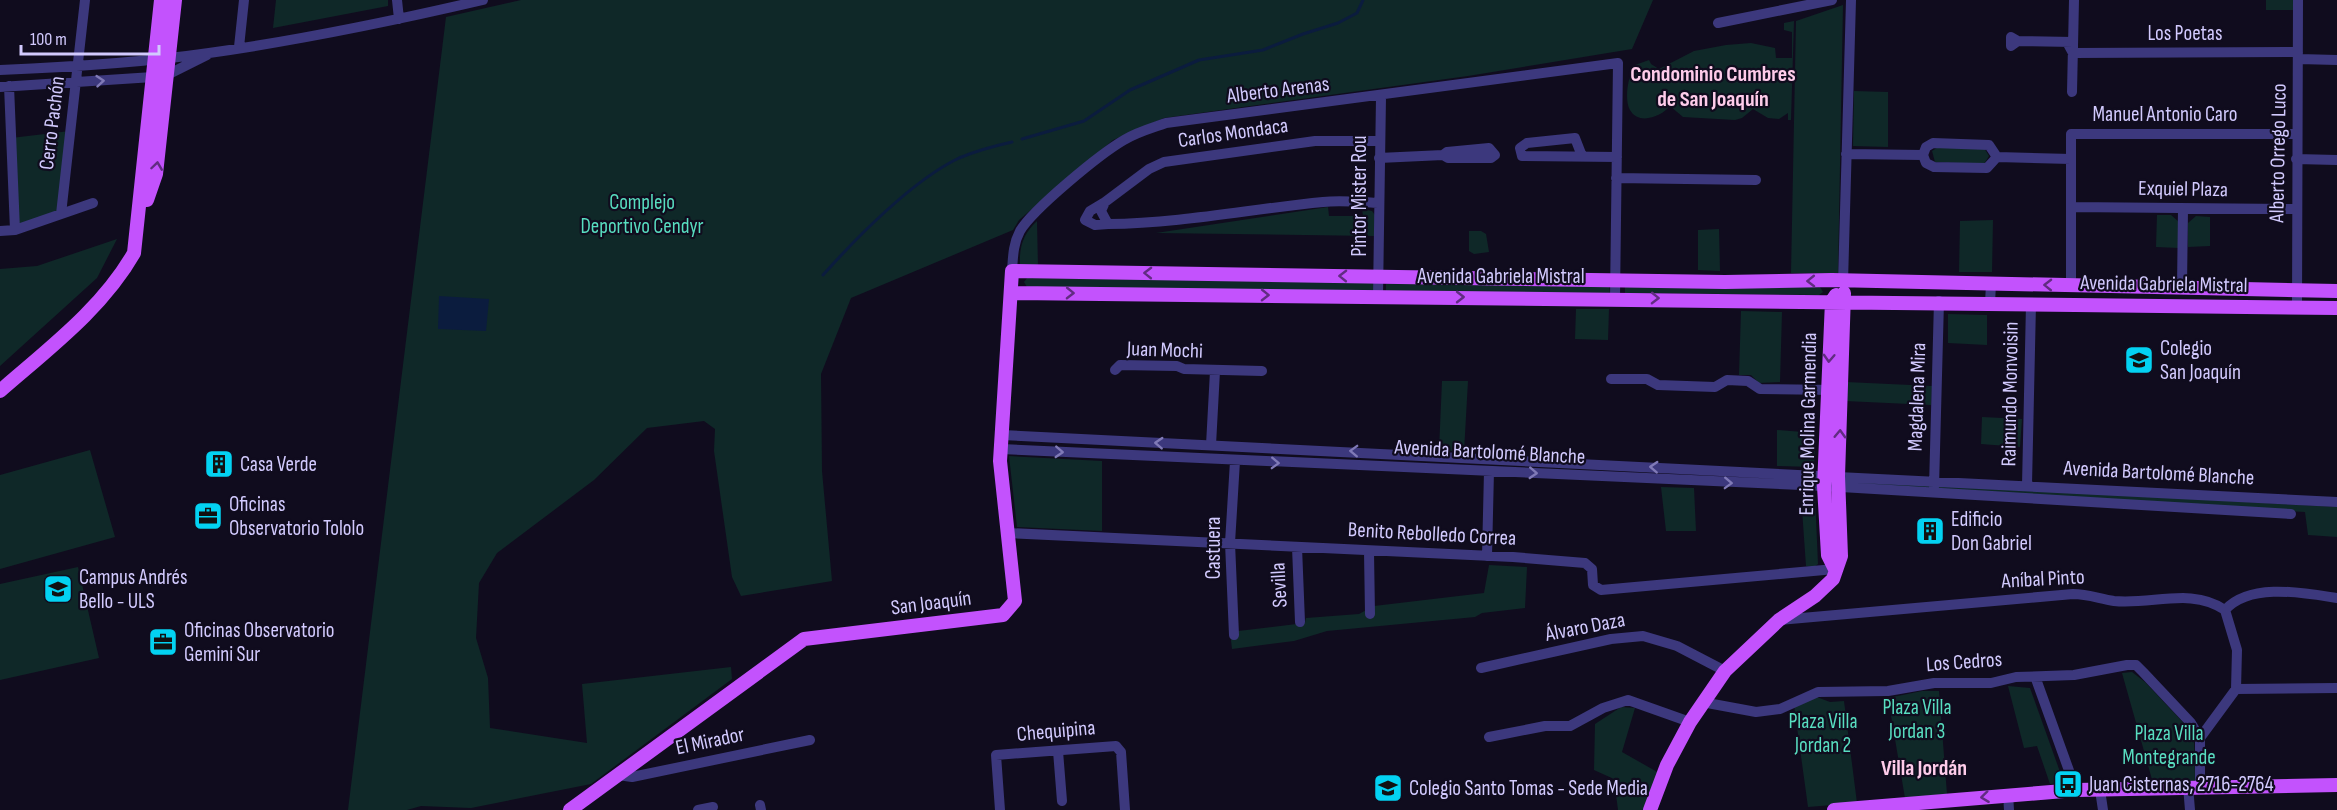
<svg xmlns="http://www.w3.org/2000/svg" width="2337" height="810" font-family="'Sofia Sans Condensed',sans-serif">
<rect width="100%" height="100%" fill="#100c1e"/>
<path fill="#0f2828" d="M276,0H388V6L273,28Z
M521,0H1653L1632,49L1468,76L1164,118L1113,140L1019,220L1013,230L851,298L821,374L822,471L832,581L741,596L732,577L714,451L715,429L704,421L647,428L594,480L497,553L479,583L476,638L488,678L490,728L587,743L582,684L731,667L732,679L591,784L471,808L421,806L407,810H348L446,17Z
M2266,0H2293V10H2266Z
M1843,5L1838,273H1791L1796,21Z
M1794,21L1791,120H1788V113L1779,119L1768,118L1753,109L1742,118L1735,120L1683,117L1670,106C1662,116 1639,126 1630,110C1624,100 1628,75 1635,65L1649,60L1651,64L1659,69L1694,51L1726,45L1751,43L1775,48L1776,58H1792V32L1784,30V23Z
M1854,91L1888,92V147L1853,146Z
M70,131L61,214L15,230L11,138Z
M1938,147L1984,148L1989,156L1984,164L1935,162L1932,151Z
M1328,207L1329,216H1363L1362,209L1372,211L1375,215L1374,236L1156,233Z
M2157,215H2171L2179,222V248L2156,247Z
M2196,216L2210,217V246L2188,247V223Z
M1993,220L1992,272H1959L1960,221Z
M1037,221L1038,267L1023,266L1020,264C1019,246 1024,233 1037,221Z
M1719,229L1720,271L1698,270V230Z
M1469,231H1481L1486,234L1489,252L1474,254L1469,251Z
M117,239L97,278L0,366V269L37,266Z
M1027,278L1373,282V291L1027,287L1024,282Z
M1386,284L1609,285L1610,293L1386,291Z
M1625,284L1820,287L1823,292L1819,295L1625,293Z
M1576,309H1609L1608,340L1575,339Z
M1741,311L1782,312L1780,382L1759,383L1751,375H1739Z
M1948,314L1987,315V345L1948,343Z
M1442,381H1468L1464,452L1439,450Z
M1846,382L1932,386L1931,405L1845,401Z
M1982,417L2022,419L2020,447L1981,444Z
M1777,430L1816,433L1814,467L1777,466Z
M90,450L115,537L0,569V475Z
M1009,456L1102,461V531L1017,527Z
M1846,480L2337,507V537L2308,535L2305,512L1846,486Z
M1661,487L1694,488L1696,531H1666Z
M1801,495H1815L1818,564L1814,567L1806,566Z
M1489,565L1527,567L1525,608L1482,613L1475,617L1327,631L1294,641L1232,649L1230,632L1305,623L1306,618L1359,614L1374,606L1484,593Z
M78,567L99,658L0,680V584Z
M2132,672L2145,682L2194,734L2195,782L2153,783L2122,673Z
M2008,686L2030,688L2064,783L2050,784L2037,746L2024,748Z
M1922,691H1939L1947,794L1905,798L1888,698Z
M1814,696L1830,702L1844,701L1857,803L1808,807L1794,705Z
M1621,707L1635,708L1622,752L1659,773L1643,810H1618L1614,779L1594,770L1595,724Z"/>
<path fill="#0b1c3e" d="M439,296L489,299L486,331L438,329Z"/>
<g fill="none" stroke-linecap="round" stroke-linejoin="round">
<path stroke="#0b1c3e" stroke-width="3" d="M1022,139L1084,121L1130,90L1199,60L1263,50L1303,34L1338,23L1357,13L1363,0
M823,275C857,237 913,180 959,158C976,151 994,146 1012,142"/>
<path stroke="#3c387d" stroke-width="10" d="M397,0L399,19
M1718,23L1832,0
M2011,37L2018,41L2011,46Z
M2018,41L2073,42
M2067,42L2073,53L2298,52
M239,47L244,0
M2299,59L2337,60
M0,70C70,67 140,63 209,53C301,40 393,21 483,0
M9,86L15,230
M0,87L153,77L167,75L207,55
M2072,92L2074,0
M1933,143L1989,145L1997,157L1987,168L1934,167L1926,163L1923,155L1926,147Z
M1846,154L1923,155
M1582,156L1575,138L1527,143L1520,148L1522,156L1617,157
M1997,157L2071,159
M1379,158L1443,155L1447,152L1489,148L1495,155L1491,158H1448L1443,155
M2296,159L2337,160
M1616,178L1756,180
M1105,202L1090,211L1085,220L1095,225L1108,224
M1378,203C1360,202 1341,200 1323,202C1250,209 1183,223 1108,224L1101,211L1105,202L1149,169L1164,162L1315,141H1379
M2071,207L2296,209
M61,214L85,0
M0,231L15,230L93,203
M1012,271C1013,257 1013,244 1020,231C1033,209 1100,154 1124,140C1137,132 1152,128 1166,123L1618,63L1615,298
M1843,282L1851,0
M2071,286V134H2295
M2182,287L2183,209
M1378,296L1381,97
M1990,303L1991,284
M2297,307L2298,0
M1115,370L1120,365L1177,366L1184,369L1262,371
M1611,379H1647L1658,385L1715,387L1727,380L1748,381L1760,389L1835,390
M1002,435L2337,502
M1211,445L1215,371
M1001,449L1824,486L2291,514
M2027,485L2031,304
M1934,487L1939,301
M1008,533L1513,557L1585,563L1592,569L1593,585L1601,590L1835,569
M1297,547L1300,622
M1369,552L1370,614
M1487,556L1489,471
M1779,620L2073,594C2088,594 2100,599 2114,601C2152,605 2192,587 2225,610C2250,582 2304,593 2337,598
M1234,635L1230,543L1235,461
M1481,668L1611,639L1643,636L1677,646L1725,671
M2036,679L2076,790
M2236,689L2337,688
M1702,702L1756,712L1780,709L1818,692L1888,691L1934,683H1991L2016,677L2074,675L2127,665H2136L2143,672L2191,723L2200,738
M1489,737L1545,726H1570L1603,708L1628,700L1690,722
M1058,751L1062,801
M618,775L632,777L810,740
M2200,785V738L2236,689L2237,650L2225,610
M2188,786L2190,810
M2100,790L2103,810
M2008,794L2009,810
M760,805L761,810
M698,810L713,807
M1000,810L996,755L1116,746L1121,752L1125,810"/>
<path stroke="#c352fd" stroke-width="14" d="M147,200L156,174L175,0
M1011,293L2337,308
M0,391C48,349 102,309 134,253L161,0
M1835,569L1828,555L1824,486L1832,301L1836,295
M570,810L804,639L1003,615L1015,601L1000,461L1012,271L1725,282L1832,280L2337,291
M1650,810L1667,765L1690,722L1725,671L1779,620L1815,596L1833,579L1841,556L1838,476L1844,293
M1834,810L2076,790L2337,785"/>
</g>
<defs><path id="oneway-chevron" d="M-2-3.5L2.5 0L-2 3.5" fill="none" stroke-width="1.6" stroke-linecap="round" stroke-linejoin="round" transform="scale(1.5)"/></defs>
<g stroke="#807ab7">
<use href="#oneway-chevron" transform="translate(100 81) rotate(-5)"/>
<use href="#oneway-chevron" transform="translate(1159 443) rotate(-177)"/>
<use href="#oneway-chevron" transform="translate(1354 451) rotate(-178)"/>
<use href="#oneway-chevron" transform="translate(1059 452) rotate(3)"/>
<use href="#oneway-chevron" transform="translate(1275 463) rotate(2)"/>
<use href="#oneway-chevron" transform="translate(1654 467) rotate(-177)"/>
<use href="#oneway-chevron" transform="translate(1533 473) rotate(3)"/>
<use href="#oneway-chevron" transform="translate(1728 483) rotate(2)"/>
</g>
<g stroke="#612c82">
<use href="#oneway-chevron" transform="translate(157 166) rotate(-82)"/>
<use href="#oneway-chevron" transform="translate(1148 273) rotate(-179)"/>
<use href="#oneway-chevron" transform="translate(1343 276) rotate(-179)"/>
<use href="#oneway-chevron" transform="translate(1811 281) rotate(179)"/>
<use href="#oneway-chevron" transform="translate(2048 285) rotate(-179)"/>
<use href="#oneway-chevron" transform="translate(1070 293) rotate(1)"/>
<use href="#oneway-chevron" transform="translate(1265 295) rotate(1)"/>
<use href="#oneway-chevron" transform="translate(1460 297)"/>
<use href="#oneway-chevron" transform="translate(1655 298) rotate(1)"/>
<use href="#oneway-chevron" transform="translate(1829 358) rotate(93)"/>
<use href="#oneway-chevron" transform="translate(1840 434) rotate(-88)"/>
<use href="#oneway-chevron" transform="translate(1985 797) rotate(173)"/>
</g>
<defs>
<g id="school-square" transform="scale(1.5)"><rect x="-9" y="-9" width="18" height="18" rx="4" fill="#03d2f2" stroke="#100c1e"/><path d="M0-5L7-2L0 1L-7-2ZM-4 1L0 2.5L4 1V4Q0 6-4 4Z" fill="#111"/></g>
<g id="building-square" transform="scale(1.5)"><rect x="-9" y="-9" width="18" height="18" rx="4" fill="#03d2f2" stroke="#100c1e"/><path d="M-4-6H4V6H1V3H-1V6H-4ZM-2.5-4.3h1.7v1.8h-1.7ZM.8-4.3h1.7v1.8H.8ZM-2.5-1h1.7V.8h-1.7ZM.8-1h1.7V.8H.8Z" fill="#111"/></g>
<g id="office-square" transform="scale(1.5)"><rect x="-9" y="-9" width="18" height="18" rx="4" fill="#03d2f2" stroke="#100c1e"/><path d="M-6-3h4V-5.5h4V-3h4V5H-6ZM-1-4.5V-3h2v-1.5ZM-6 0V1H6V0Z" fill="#111"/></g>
<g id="university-square" transform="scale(1.5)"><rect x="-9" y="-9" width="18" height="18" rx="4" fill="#03d2f2" stroke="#100c1e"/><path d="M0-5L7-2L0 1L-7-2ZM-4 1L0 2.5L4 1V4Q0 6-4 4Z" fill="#111"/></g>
<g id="bus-square" transform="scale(1.5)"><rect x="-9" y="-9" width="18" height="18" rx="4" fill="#03d2f2" stroke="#100c1e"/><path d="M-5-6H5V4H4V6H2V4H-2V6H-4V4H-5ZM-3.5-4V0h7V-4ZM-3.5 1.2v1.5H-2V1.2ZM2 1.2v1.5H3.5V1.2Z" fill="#111"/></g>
</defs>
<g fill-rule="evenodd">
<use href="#school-square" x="2139" y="360"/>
<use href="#building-square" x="219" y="464"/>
<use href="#office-square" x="208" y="516"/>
<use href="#building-square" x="1930" y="531"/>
<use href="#university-square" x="58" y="589"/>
<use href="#office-square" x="163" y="642"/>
<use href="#bus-square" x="2068" y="784"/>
<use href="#school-square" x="1388" y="788"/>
</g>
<g text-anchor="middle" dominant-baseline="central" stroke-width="4.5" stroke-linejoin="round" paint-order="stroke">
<g font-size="21" fill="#d2cafe" stroke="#100c1e">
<text x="2185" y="33">Los Poetas</text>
<text transform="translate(1278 90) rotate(-7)">Alberto Arenas</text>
<text x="2165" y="114">Manuel Antonio Caro</text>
<text transform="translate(52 123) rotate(-83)">Cerro Pachón</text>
<text transform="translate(1233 133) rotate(-8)">Carlos Mondaca</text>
<text transform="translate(2278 153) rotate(-89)">Alberto Orrego Luco</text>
<text transform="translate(2183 189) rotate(1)">Exquiel Plaza</text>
<text transform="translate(1359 196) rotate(-90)">Pintor Mister Rou</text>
<text x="1501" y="276">Avenida Gabriela Mistral</text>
<text transform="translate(2164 284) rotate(1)">Avenida Gabriela Mistral</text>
<text transform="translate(1165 350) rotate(2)">Juan Mochi</text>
<text transform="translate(2010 394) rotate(-89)">Raimundo Monvoisin</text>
<text transform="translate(1917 397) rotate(-88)">Magdalena Mira</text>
<text transform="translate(1808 424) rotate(-89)">Enrique Molina Garmendia</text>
<text transform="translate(1490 452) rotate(3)">Avenida Bartolomé Blanche</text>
<text transform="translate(2159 473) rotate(3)">Avenida Bartolomé Blanche</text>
<text transform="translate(1432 534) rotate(3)">Benito Rebolledo Correa</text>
<text transform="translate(1213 548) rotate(-90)">Castuera</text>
<text transform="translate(2043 579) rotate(-3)">Aníbal Pinto</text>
<text transform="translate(1279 585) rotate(-93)">Sevilla</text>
<text transform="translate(931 603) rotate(-7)">San Joaquín</text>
<text transform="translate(1585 627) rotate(-11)">Álvaro Daza</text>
<text transform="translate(1964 662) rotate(-4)">Los Cedros</text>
<text transform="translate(1056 731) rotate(-5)">Chequipina</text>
<text transform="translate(710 741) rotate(-12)">El Mirador</text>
</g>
<g font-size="21" fill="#58ddc0" stroke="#100c1e">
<text x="642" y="202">Complejo<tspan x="642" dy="24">Deportivo Cendyr</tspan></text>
<text x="1917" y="707">Plaza Villa<tspan x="1917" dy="24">Jordan 3</tspan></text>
<text x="1823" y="721">Plaza Villa<tspan x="1823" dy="24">Jordan 2</tspan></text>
<text x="2169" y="733">Plaza Villa<tspan x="2169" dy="24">Montegrande</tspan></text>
</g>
<g font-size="21" fill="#d2cafe" stroke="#100c1e" text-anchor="start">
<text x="2160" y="348">Colegio<tspan x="2160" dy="24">San Joaquín</tspan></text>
<text x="240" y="464">Casa Verde</text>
<text x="229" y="504">Oficinas<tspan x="229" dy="24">Observatorio Tololo</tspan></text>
<text x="1951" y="519">Edificio<tspan x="1951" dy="24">Don Gabriel</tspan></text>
<text x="79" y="577">Campus Andrés<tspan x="79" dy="24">Bello - ULS</tspan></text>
<text x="184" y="630">Oficinas Observatorio<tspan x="184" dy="24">Gemini Sur</tspan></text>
<text x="2089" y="784">Juan Cisternas, 2716-2764</text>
<text x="1409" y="788">Colegio Santo Tomas - Sede Media</text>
</g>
<g font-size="22" font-weight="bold" fill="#feccea" stroke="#100c1e">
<text x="1713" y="74">Condominio Cumbres<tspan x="1713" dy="25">de San Joaquín</tspan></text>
<text x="1924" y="768">Villa Jordán</text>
</g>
</g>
<path d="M21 45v9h138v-9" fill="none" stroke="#d2cafe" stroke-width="3"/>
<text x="30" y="45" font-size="18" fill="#d2cafe" stroke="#100c1e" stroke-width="4.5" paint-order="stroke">100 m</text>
</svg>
